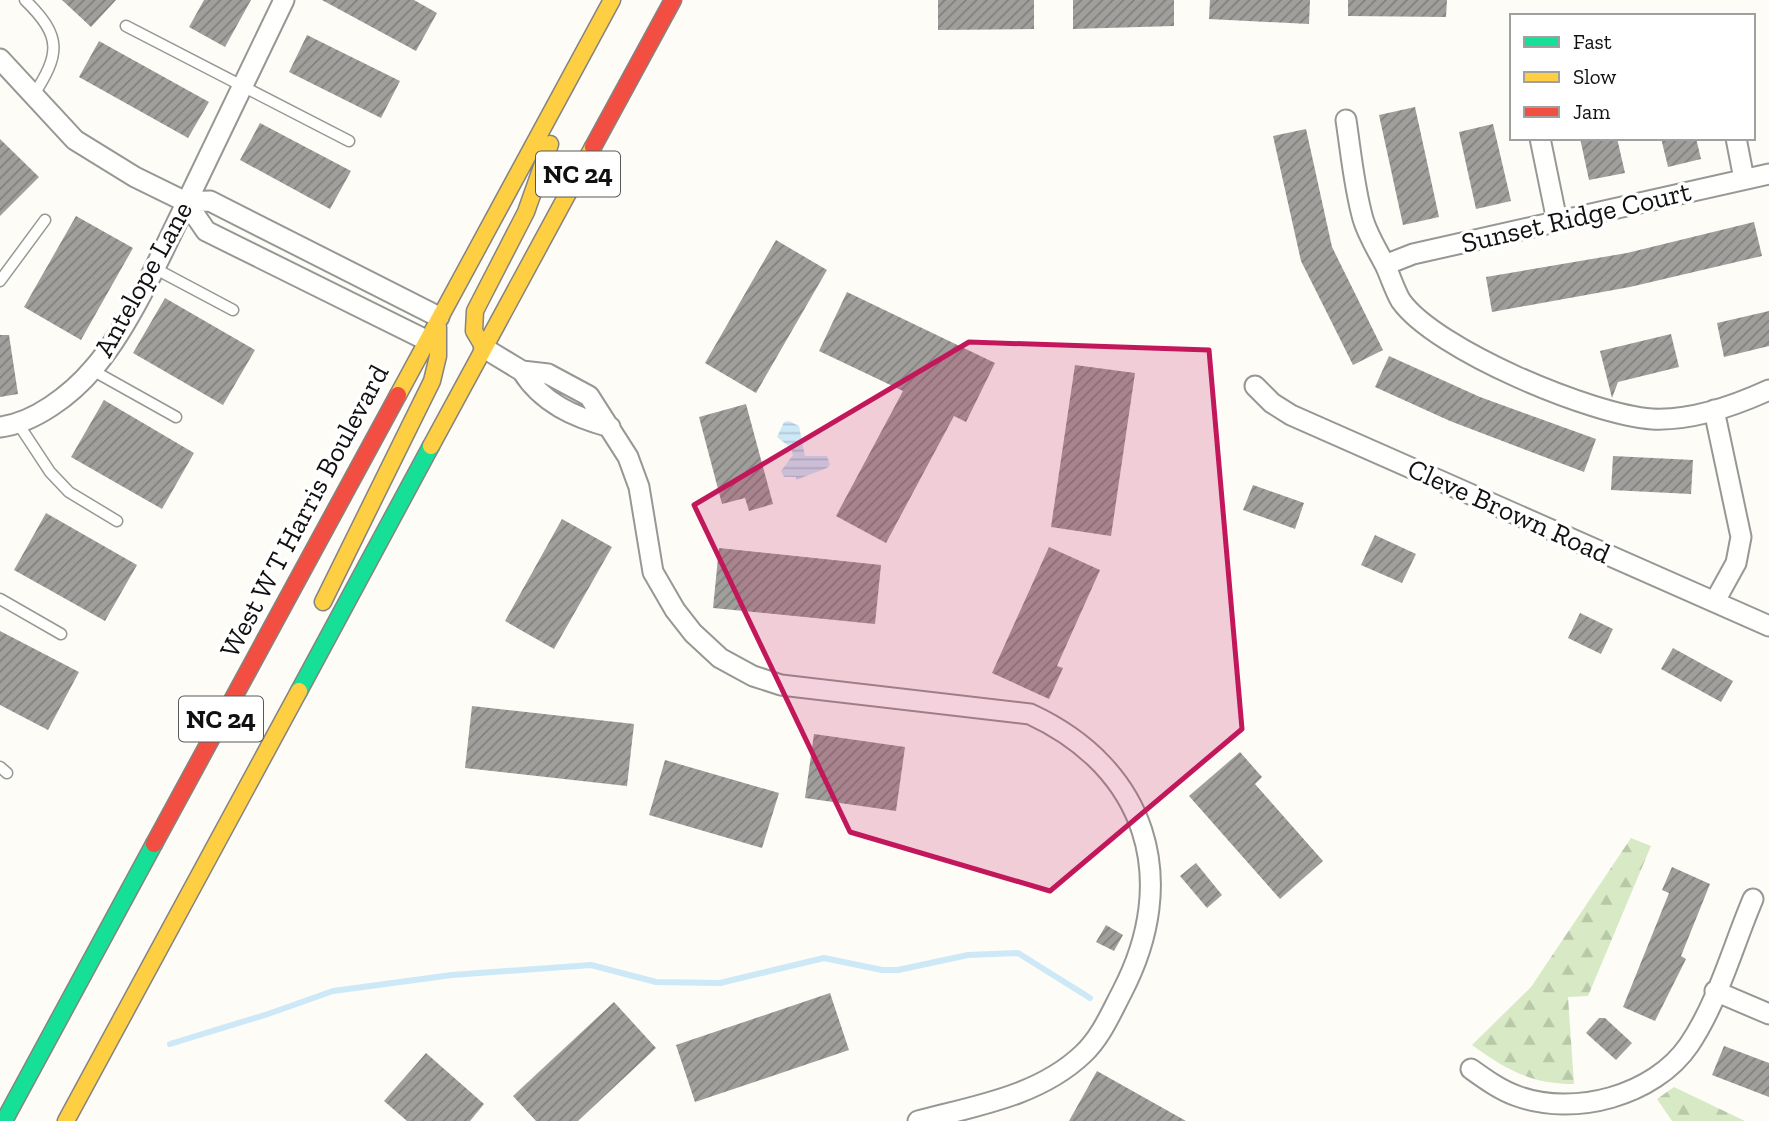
<svg xmlns="http://www.w3.org/2000/svg" width="1769" height="1121" font-family="'Zilla Slab',serif">
<defs>
<pattern id="forest-firs" width="22" height="20" patternUnits="userSpaceOnUse" patternTransform="scale(1.75)"><rect width="22" height="20" fill="#d8eac5"/><path d="M5 1l3.5 6h-7zM16 11l3.5 6h-7z" fill="#b8c8a8"/></pattern>
<pattern id="water-rules" width="6" height="5" patternUnits="userSpaceOnUse" patternTransform="scale(1.75)"><rect width="6" height="5" fill="#cde8f7"/><path d="M0 2.5h6" fill="none" stroke="#afc6d3"/></pattern>
<pattern id="building-hatch" width="6" height="6" patternUnits="userSpaceOnUse" patternTransform="scale(1.75)"><rect width="6" height="6" fill="#a19f9c"/><path d="M-1 1l2-2M0 6l6-6M5 7l2-2" fill="none" stroke="#82807e"/></pattern>
</defs>
<rect width="100%" height="100%" fill="#fdfcf7"/>
<path fill="url(#forest-firs)" d="M1631,838L1651,846L1588,996L1568,997L1574,1084C1531,1084 1505,1069 1472,1045L1531,987Z
M1674,1087L1745,1121H1672L1657,1099Z"/>
<path fill="url(#water-rules)" d="M789,421L799,426L805,456H827L830,465L827,468L796,480V477H784L781,471L793,455L791,448L777,437L784,422Z"/>
<g fill="none" stroke-linecap="round" stroke-linejoin="round">
<path stroke="#cde8f7" stroke-width="6" d="M170,1044L268,1014L333,991L452,975L591,965L656,982L720,983L824,958L882,970H898L968,955L1018,953L1090,998"/>
</g>
<path fill="url(#building-hatch)" d="M62,0H116L91,27Z
M204,0H251L225,47L189,27Z
M322,0H414L437,13L416,51Z
M938,0H1034V29L938,30Z
M1073,0H1174V26L1073,29Z
M1210,0H1310L1309,24L1209,19Z
M1348,0H1447L1446,17L1348,16Z
M307,35L400,81L381,118L289,72Z
M99,41L209,102L188,138L79,77Z
M1415,107L1439,217L1403,225L1379,115Z
M260,123L351,171L330,209L240,160Z
M1493,124L1511,201L1476,209L1459,132Z
M1306,129L1332,247L1383,350L1353,365L1301,261L1273,136Z
M1580,138H1617L1625,173L1589,180Z
M1661,138H1696L1701,159L1668,167Z
M0,139L39,177L0,216Z
M76,216L133,248L81,340L24,307Z
M1754,222L1762,256L1630,287L1492,312L1486,277L1627,253Z
M776,240L827,270L756,393L705,363Z
M847,292L995,363L966,422L954,416L886,543L836,516L903,391L819,351Z
M165,298L255,350L223,405L133,353Z
M1769,311V346L1724,357L1717,323Z
M1671,334L1679,367L1618,382L1612,398L1600,351Z
M0,335H9L18,394L0,397Z
M1389,356L1480,397L1596,439L1584,472L1450,421L1375,387Z
M1075,365L1135,373L1111,536L1051,527Z
M104,400L194,453L162,509L71,457Z
M746,404L773,504L749,511L745,498L722,504L699,417Z
M1613,456L1693,460L1691,494L1611,490Z
M1253,485L1304,503L1295,529L1243,510Z
M46,513L137,565L105,621L14,570Z
M562,519L612,547L554,649L505,621Z
M1375,535L1416,554L1402,583L1361,565Z
M1049,547L1100,570L1057,666L1063,668L1049,699L992,673Z
M719,548L881,565L875,624L713,608Z
M1580,613L1613,629L1601,654L1568,638Z
M0,631L79,672L48,730L0,705Z
M1673,648L1733,681L1721,702L1661,669Z
M472,706L634,724L627,786L465,768Z
M814,734L905,747L896,811L805,798Z
M1240,752L1262,777L1255,784L1323,861L1280,899L1189,796Z
M665,760L779,793L762,848L649,815Z
M1196,863L1222,895L1207,908L1180,876Z
M1672,867L1710,884L1681,956L1686,959L1655,1021L1623,1007L1669,893L1662,890Z
M1106,925L1123,935L1114,951L1096,942Z
M830,993L849,1050L695,1102L676,1045Z
M614,1002L656,1048L578,1121H536L513,1096Z
M1599,1018H1605L1632,1043L1616,1060L1586,1033Z
M1724,1046L1769,1063V1097L1712,1075Z
M426,1053L484,1104L470,1121H407L384,1101Z
M1097,1071L1186,1121H1069Z"/>
<g fill="none" stroke-linecap="round" stroke-linejoin="round">
<g stroke="#979795" stroke-width="13">
<path id="lane" d="M25,0C63,37 60,54 33,96
M126,26L349,141
M154,268L233,310
M0,281L45,220
M92,370L176,417
M19,425L50,472L69,492L117,521
M0,599L61,634
M0,767L7,773"/>
</g>
<g stroke="#979795" stroke-width="23">
<path id="street" d="M0,59L75,140L135,177L186,202L210,201L439,317
M1346,120C1351,153 1354,187 1363,219C1368,236 1378,251 1386,267C1391,278 1395,291 1401,301C1436,350 1592,415 1652,419C1691,421 1734,406 1769,390
M1540,138L1557,221
M1736,138L1744,179
M186,202L206,231L426,340
M1385,265L1413,254L1769,174
M484,348L522,371L548,374L589,396L628,457L639,487L653,572L675,610L693,633L720,658L753,676L781,685L1030,714C1147,768 1181,879 1122,992C1111,1013 1101,1037 1083,1054C1039,1096 975,1106 918,1121
M522,371C542,403 574,417 610,427
M1255,386L1272,403L1291,415L1769,626
M1714,410L1741,537L1736,563L1715,601
M0,427C34,423 71,395 93,369C128,329 158,261 182,212C216,141 250,70 284,0
M1715,991L1769,1014
M1471,1069C1485,1079 1500,1090 1517,1096C1574,1117 1654,1096 1689,1045C1718,1002 1733,946 1753,899"/>
</g>
<g stroke="#858482" stroke-width="19">
<path id="fast" d="M299,691L431,446
M4,1121L154,844"/>
</g>
<g stroke="#858482" stroke-width="19">
<path id="slow" d="M484,348L474,331L475,311L526,212L550,144
M398,395L612,0
M431,446L593,147
M323,602L432,381L438,356V327
M66,1121L299,691"/>
</g>
<g stroke="#858482" stroke-width="19">
<path id="jam" d="M593,147L673,0
M154,844L398,395"/>
</g>
<use href="#lane" stroke="#fffffe" stroke-width="10"/>
<use href="#street" stroke="#fffffe" stroke-width="19"/>
<use href="#fast" stroke="#16e098" stroke-width="16"/>
<use href="#slow" stroke="#ffcf43" stroke-width="16"/>
<use href="#jam" stroke="#f24e42" stroke-width="16"/>
</g>
<path fill="#c2185b" fill-opacity="0.2" stroke="#c2185b" stroke-width="5" stroke-linejoin="round" d="M969,342L1209,350L1242,729L1050,891L850,832L694,505Z"/>
<g text-anchor="middle" dominant-baseline="central" stroke-width="7" stroke-linejoin="round" paint-order="stroke">
<g fill="#fff" stroke="#585858" stroke-width="2">
<rect x="536" y="151.5" width="84" height="45" rx="5"/>
<rect x="179" y="696.5" width="84" height="45" rx="5"/>
</g>
<g font-size="26" font-weight="bold" fill="#111">
<text x="578" y="174">NC 24</text>
<text x="221" y="719">NC 24</text>
</g>
<g font-size="28" fill="#111" stroke="#fff">
<text transform="translate(1576 217) rotate(-13)">Sunset Ridge Court</text>
<text transform="translate(143 279) rotate(-61)">Antelope Lane</text>
<text transform="translate(304 511) rotate(-62)">West W T Harris Boulevard</text>
<text transform="translate(1509 511) rotate(24)">Cleve Brown Road</text>
</g>
</g>
<rect x="1510" y="14" width="245" height="126" fill="#ffffff" stroke="#a0a0a0" stroke-width="2"/>
<rect x="1524" y="37" width="35" height="10" fill="#16e098" stroke="#a0a0a0" stroke-width="2"/>
<text x="1573" y="49" font-size="21" fill="#111111">Fast</text>
<rect x="1524" y="72" width="35" height="10" fill="#ffcf43" stroke="#a0a0a0" stroke-width="2"/>
<text x="1573" y="84" font-size="21" fill="#111111">Slow</text>
<rect x="1524" y="107" width="35" height="10" fill="#f24e42" stroke="#a0a0a0" stroke-width="2"/>
<text x="1573" y="119" font-size="21" fill="#111111">Jam</text>
</svg>
